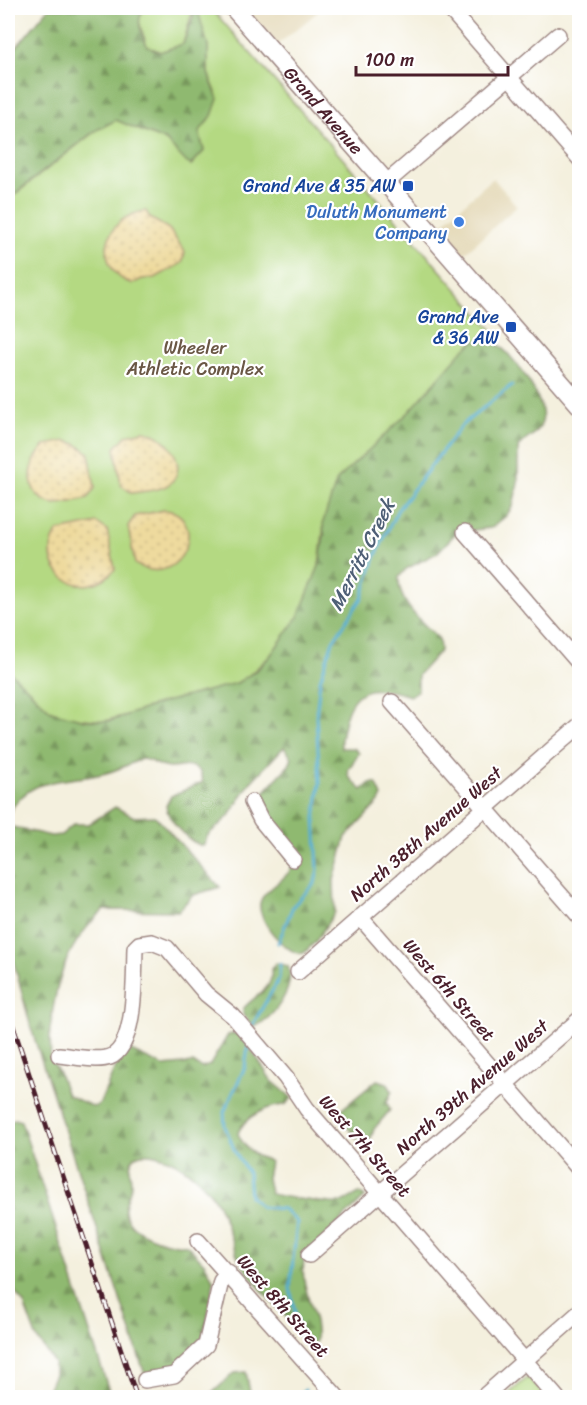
<svg xmlns="http://www.w3.org/2000/svg" width="587" height="1405" font-family="Sriracha,sans-serif">
<defs>
<pattern id="forest-firs" width="22" height="20" patternUnits="userSpaceOnUse" patternTransform="scale(1.5)"><rect width="22" height="20" fill="#8fb970"/><path d="M5 1l3.5 6h-7zM16 11l3.5 6h-7z" fill="#77965c"/></pattern>
<pattern id="sand-dots" width="8" height="8" patternUnits="userSpaceOnUse" patternTransform="scale(1.5)"><rect width="8" height="8" fill="#eeda9e"/><path d="M2 2h.1M6 6h.1" fill="none" stroke="#cebb88" stroke-width="1.8" stroke-linecap="round"/></pattern>
</defs>
<rect width="100%" height="100%" fill="#fff"/>
<filter id="ink" filterUnits="userSpaceOnUse"><feTurbulence type="fractalNoise" baseFrequency=".0167" numOctaves="2"/><feDisplacementMap in="SourceGraphic" scale="12" xChannelSelector="R" yChannelSelector="G"/><feConvolveMatrix kernelMatrix="1 2 1 2 8 2 1 2 1" color-interpolation-filters="sRGB"/></filter>
<filter id="wash" filterUnits="userSpaceOnUse"><feTurbulence type="fractalNoise" baseFrequency=".008" numOctaves="4" result="noise"/><feDisplacementMap in="SourceGraphic" scale="24" xChannelSelector="R" yChannelSelector="G"/><feGaussianBlur stdDeviation="1.35" result="paint"/><feColorMatrix in="noise" values="0 0 0 0 0 0 0 0 0 0 0 0 0 0 0 0 0 1.4 0 .05"/><feComposite in="paint" operator="in"/></filter>
<g filter="url(#wash)">
<rect width="100%" height="100%" fill="#f4f0de"/>
<path fill="#e5daba" d="M234,8H316L319,11L271,50Z
M493,178L517,206L455,262L431,234Z"/>
<path fill="#b4d982" stroke="#7f7c56" stroke-width="1.5" d="M145,8H211L496,334L400,421L336,493L325,516L319,566L307,598L298,617L270,656L247,677L237,683L105,721L65,717L51,711L8,670V200L103,125L116,120L166,141L191,165L204,151L199,132L216,92L208,73V46L192,13L183,44L160,52L147,46L138,19Z
M528,1377L547,1397H505Z"/>
<path fill="url(#forest-firs)" stroke="#6c6c4e" stroke-width="1.5" d="M49,8H145C134,20 142,33 147,46L160,52L183,44L196,9L198,11L208,46V73L218,99L212,116L199,132L204,151L191,165L187,163L166,141L116,120L95,131L8,199V57Z
M474,341C480,341 487,340 493,342C511,350 548,402 542,422C537,437 525,437 518,448V483L513,506L506,516L491,528L457,532L437,553L406,569L399,577C397,603 423,623 439,639L440,651L418,675V690L410,696C374,685 352,684 344,724C342,733 340,739 341,748H354L359,753L348,770L349,777L362,790L370,783H376L382,796L379,802L346,837L334,880L335,912L316,941L304,953C289,958 253,918 261,900C266,888 286,881 293,866L274,834L257,800L289,765L292,758L284,747L250,783L229,816L208,835L203,846C189,843 168,820 166,806L171,796L203,782L200,772C190,761 181,769 169,768C159,767 151,759 141,759C127,765 113,773 97,775C59,783 29,776 8,815V670L51,711L85,720L110,721L161,703L237,683L257,670L270,656L298,617L319,566L324,535L323,522L337,480L409,412L463,350Z
M115,807L134,817L155,816L220,887L193,895L178,911L104,910C66,944 56,980 50,1030C49,1040 52,1048 50,1058L59,1073L67,1095L94,1107L100,1103L114,1070L126,1051L129,1050L163,1066L193,1063L202,1068L210,1065L228,1035L237,1033L251,1049L271,1080L292,1098L285,1105C267,1106 245,1116 238,1133C240,1141 250,1152 257,1156C262,1159 265,1157 270,1162L267,1178L270,1193C273,1196 331,1204 337,1203C345,1202 352,1197 359,1193L365,1197L305,1256C297,1286 319,1311 316,1341L311,1345C290,1320 266,1298 247,1272C234,1255 230,1233 222,1213C212,1189 185,1163 159,1156C152,1154 142,1152 136,1156C128,1161 130,1173 131,1181C132,1191 126,1199 125,1208C123,1233 168,1244 187,1245L205,1264L214,1281L204,1336L181,1363L145,1375L31,1028L8,940V826L51,836L61,835L74,824H89Z
M276,963L288,966C296,987 273,1021 253,1027L243,1015V1009C255,994 274,991 271,969Z
M377,1080L387,1083L392,1091L387,1102L390,1110L374,1129L369,1144L363,1145L336,1114Z
M15,1119L21,1121L111,1397H45L54,1376V1363L36,1337L24,1304L8,1283V1123Z
M246,1372L251,1397H208L234,1373Z"/>
<path fill="url(#sand-dots)" stroke="#9c7c64" stroke-width="1.5" d="M146,211L150,218L169,229L185,252L182,263L155,278L142,279L132,284C93,270 101,216 146,211Z
M144,431C167,434 191,467 169,484C160,491 143,491 132,493L121,485L115,448L127,435Z
M66,441L76,444L89,453L95,488L88,498C77,500 61,506 50,503C23,494 28,460 46,445Z
M164,510C210,513 184,593 135,564L128,526L135,516Z
M97,523L107,530L115,569C84,607 32,569 58,531Z"/>
<g fill="none" stroke-linecap="round" stroke-linejoin="round">
<path stroke="#53aed1" stroke-width="3" d="M278,943L293,906L315,883L318,869L315,818L320,783L316,716L320,680L333,641L362,598L375,557L397,511L462,425L512,385
M253,1024L279,979L280,964
M248,1047L245,1067L224,1112L225,1126L235,1152L248,1173L250,1196L261,1207L284,1209L297,1222L290,1288L300,1336
M299,1398L305,1390"/>
</g>
</g>
<g filter="url(#ink)">
<g fill="none" stroke-linecap="round" stroke-linejoin="round">
<g stroke="#9f8884" stroke-width="18">
<path id="minor" d="M449,8L580,159
M386,183L558,35
M465,532L580,664
M392,702L580,917
M252,802L261,820L293,859
M360,917L580,1170
M298,972L580,725
M59,1055C73,1056 97,1062 110,1057C137,1046 134,973 135,948L139,944L152,942L167,948L206,994L233,1016L286,1078L307,1109L557,1398
M198,1241L338,1398
M309,1255L580,1019
M145,1380L174,1375L206,1345L221,1281L228,1272
M482,1398L580,1312"/>
</g>
<g stroke="#9f8884" stroke-width="21">
<g id="major">
<path id="s1" d="M234,8L580,405"/>
</g>
</g>
<use href="#minor" stroke="#fff" stroke-width="15"/>
<use href="#major" stroke="#fff" stroke-width="18"/>
<g stroke="#4a1f2b" stroke-width="5">
<path id="rail" d="M8,1011L137,1398"/>
</g>
<use href="#rail" stroke="#fff" stroke-width="3" stroke-dasharray="9" stroke-linecap="butt"/>
</g>
</g>
<g fill="#1a4fb4" stroke="#fff" stroke-width="2">
<rect x="402" y="180" width="12" height="12" rx="3"/>
<rect x="505" y="321" width="12" height="12" rx="3"/>
</g>
<circle fill="#3f7fe0" stroke="#fff" stroke-width="2" cx="459" cy="222" r="6"/>
<g text-anchor="middle" dominant-baseline="central" stroke-width="4.5" stroke-linejoin="round" paint-order="stroke">
<g font-size="18" fill="#4a1f2b" stroke="#fff">
<text stroke="none"><textPath href="#s1" startOffset="136">Grand Avenue</textPath></text>
<text transform="translate(426 834) rotate(-41)">North 38th Avenue West</text>
<text transform="translate(449 990) rotate(49)">West 6th Street</text>
<text transform="translate(472 1087) rotate(-41)">North 39th Avenue West</text>
<text transform="translate(365 1146) rotate(49)">West 7th Street</text>
<text transform="translate(283 1306) rotate(49)">West 8th Street</text>
</g>
<g font-size="18" fill="#164399" stroke="#fff" text-anchor="end">
<text x="396" y="186">Grand Ave &amp; 35 AW</text>
<text x="499" y="317">Grand Ave<tspan x="499" dy="21">&amp; 36 AW</tspan></text>
</g>
<g font-size="18" fill="#366cbe" stroke="#fff" text-anchor="end">
<text x="447" y="212">Duluth Monument<tspan x="447" dy="21">Company</tspan></text>
</g>
<g font-size="18" fill="#6a5745" stroke="#fff">
<text x="195" y="348">Wheeler<tspan x="195" dy="21">Athletic Complex</tspan></text>
</g>
<g font-size="20" font-style="italic" fill="#4e5f76" stroke="#fff">
<text transform="translate(362 555) rotate(-63)">Merritt Creek</text>
</g>
</g>
<rect width="587" height="1405" fill="none" stroke="#fff" stroke-width="30"/>
<path d="M356 66v9h152v-9" fill="none" stroke="#4a1f2b" stroke-width="3"/>
<text x="365" y="66" font-size="18" fill="#4a1f2b" stroke="#ffffff" stroke-width="4.5" paint-order="stroke">100 m</text>
</svg>
